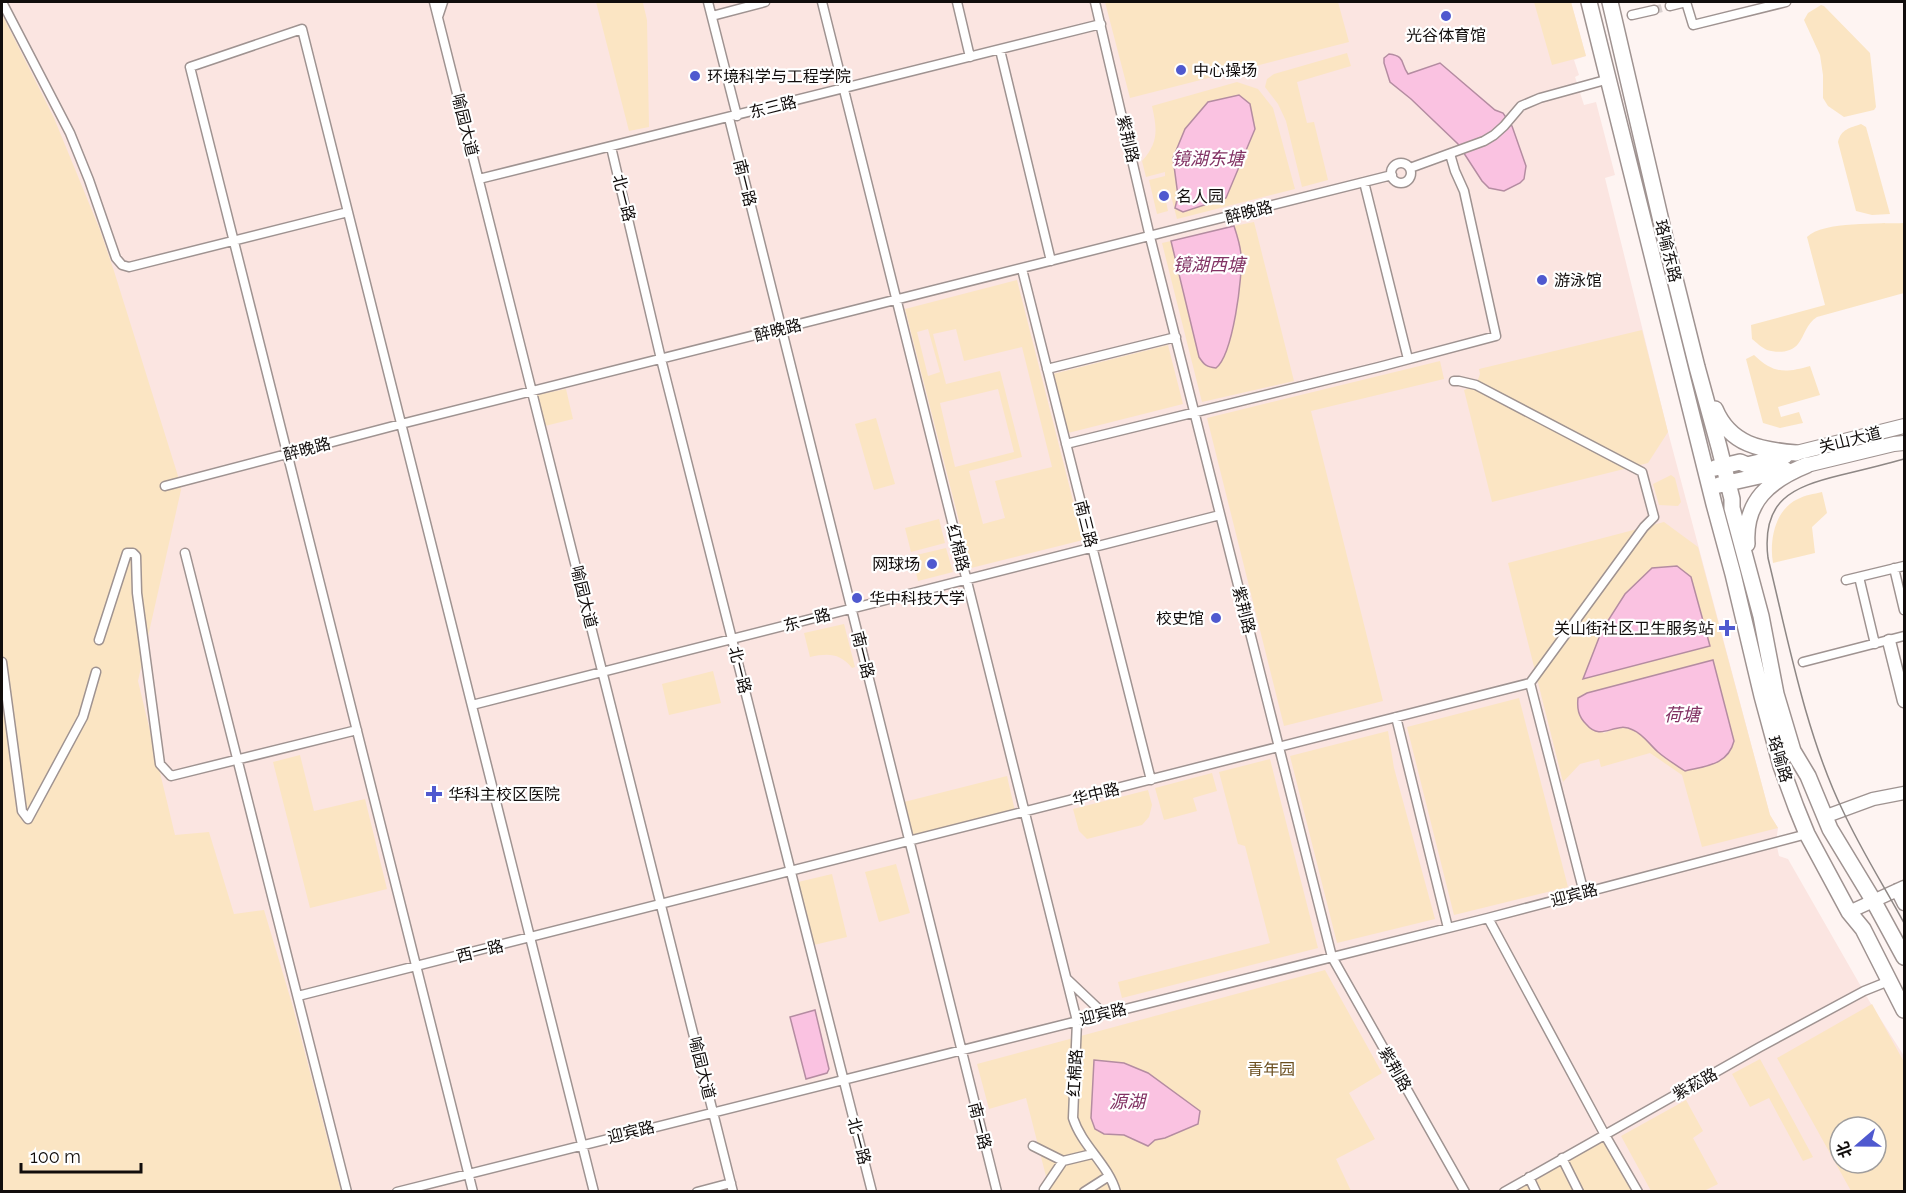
<svg xmlns="http://www.w3.org/2000/svg" width="1906" height="1193" font-family="Raleway,'Noto Sans SC',sans-serif">
<rect width="100%" height="100%" fill="#fef4f2"/>
<path fill="#fbe5e1" fill-rule="evenodd" d="M2,2H1571L1586,56L1574,60L1579,75L1575,77L1584,105L1596,102L1615,175L1605,178L1668,432L1770,815L1778,828L1776,842L1779,856L1788,859L1871,1004L1904,1056V1191H27L2,1035ZM1840,1127H1876V1163H1840Z"/>
<path fill="#fbe5c3" fill-rule="evenodd" d="M596,2H640L643,3L647,20L649,127L629,131Z
M1105,2H1338L1349,42L1130,98Z
M1534,2H1571L1586,56L1552,65Z
M1821,5L1824,6L1870,53L1876,107L1874,110L1844,117L1828,106L1823,98V75L1820,55L1804,20L1808,13Z
M2,14L54,118L100,230L114,271L178,476L181,490L138,681L175,835L209,832L234,914L264,910L293,1007L341,1191H2Z
M1347,53L1351,66L1297,82L1307,123L1314,122L1328,180L1302,187L1286,121L1278,104L1265,87L1267,79L1274,74Z
M1237,82L1258,89L1273,108L1295,189L1177,219L1169,188L1170,199L1166,201L1168,211L1157,214L1149,180L1165,176V172L1146,177L1142,161C1159,142 1157,129 1152,106Z
M1861,124L1866,127L1890,214L1872,215L1856,211L1838,142C1841,129 1850,128 1861,124Z
M1254,222L1294,381L1202,402L1162,243L1171,241L1199,357L1240,272L1241,254L1234,226Z
M1904,223V293L1817,317C1806,324 1805,335 1798,344C1791,353 1777,353 1767,350C1762,348 1756,342 1752,339L1751,325L1825,305L1807,237C1823,221 1881,224 1904,223Z
M1017,280L1083,540L971,568L905,309ZM928,329L940,372L928,376L917,332ZM956,329L964,361L1022,347L1052,467L995,481L1005,518L983,524L969,471L1022,457L1000,371L946,384L933,334ZM998,389L1014,452L955,467L940,403Z
M1642,330L1668,432L1648,463L1492,502L1464,390L1476,385L1480,374L1479,369Z
M1168,345L1183,404L1068,433L1053,374Z
M1754,355C1774,374 1785,373 1810,366L1820,395L1778,407L1781,417L1799,412L1803,423L1780,428L1763,423L1746,359Z
M1440,361L1444,379L1311,411L1383,701L1284,726L1207,418Z
M566,389L573,419L545,426L536,395Z
M876,418L895,484L874,490L855,424Z
M1671,475L1675,478L1681,502L1678,506L1659,505L1653,484Z
M1822,492L1827,513L1812,527L1815,553L1773,563C1769,541 1775,509 1798,499C1805,495 1814,494 1822,492Z
M939,519L945,543L911,552L905,528Z
M1664,522L1698,547L1770,815L1778,828L1702,847L1682,775L1650,753L1601,767L1599,759L1580,764L1563,782L1508,563ZM1713,660L1657,751C1637,732 1633,721 1604,733C1587,722 1576,720 1578,698L1587,693Z
M946,548L953,572L918,581L912,556Z
M844,624L855,667L852,668C840,653 828,653 810,657L804,633Z
M713,671L721,703L669,715L662,684Z
M1519,698L1568,887L1454,915L1407,727Z
M1388,731L1394,768L1435,919L1337,943L1290,756Z
M300,755L314,811L365,799L387,889L310,908L273,762Z
M1270,759L1318,948L1122,998L1118,982L1270,943L1245,846L1238,844L1219,772Z
M1212,773L1217,791L1193,798L1197,811L1164,820L1155,788Z
M1007,776L1015,811L912,837L904,802Z
M1148,790L1152,805L1149,817L1142,825L1087,839L1079,831L1073,809Z
M896,864L910,913L879,922L865,872Z
M832,874L847,937L814,945L798,882Z
M1325,970L1382,1073L1349,1093L1375,1139L1336,1159L1351,1191L1050,1192L1026,1098L989,1109L977,1064ZM1198,1124L1165,1138L1155,1140L1148,1146L1124,1135L1104,1134Z
M1872,1004L1904,1062V1191H1851L1777,1058ZM1840,1127H1876V1163H1840Z
M1760,1059L1813,1157L1803,1161L1769,1098L1750,1107L1732,1074Z
M1686,1100L1703,1131L1693,1138L1718,1184L1704,1191H1651L1621,1136Z
M1604,1138L1635,1192H1513Z"/>
<path fill="#fac2e1" stroke="#b48ca1" stroke-width="1.5" d="M1389,54C1406,56 1400,63 1408,74L1440,63L1495,110L1503,113L1512,126L1526,166L1524,179L1520,183L1504,191L1489,188L1482,181L1458,144L1411,99L1390,82L1384,63V58Z
M1239,95L1250,104L1255,129L1226,198L1183,212L1175,208L1178,196L1173,158L1185,129L1208,102Z
M1234,226C1237,235 1240,245 1241,254C1243,276 1233,355 1216,368C1207,367 1204,365 1199,357L1171,241Z
M1677,566L1691,577L1710,646L1583,679L1602,630L1625,594L1652,568Z
M1713,660L1734,741C1728,765 1706,766 1685,771C1676,765 1666,759 1658,752C1650,745 1643,734 1633,730C1615,720 1602,743 1586,724C1578,716 1577,708 1578,698L1587,693Z
M815,1010L829,1069L827,1073L806,1079L790,1017Z
M1094,1060L1124,1063L1148,1073L1200,1111L1198,1124L1165,1138L1155,1140L1148,1146L1124,1135L1104,1134L1095,1129L1091,1118Z"/>
<g fill="none" stroke-linecap="round" stroke-linejoin="round">
<path stroke="#dad1d0" stroke-width="8" stroke-dasharray="8 4" stroke-linecap="butt" d="M1654,10L1670,6"/>
<g stroke="#9f9391" stroke-width="11">
<path id="street" d="M2,2L70,133L89,180L116,258L122,265L129,267L348,212
M434,2L733,1192
M708,2L737,116
M822,2L1077,1021L1073,1118C1082,1146 1108,1164 1116,1192
M957,2L970,57
M1095,2L1150,237L1332,957L1465,1192
M1686,2L1693,25L1786,2
M1670,6L1686,2
M1632,15L1654,10
M712,16L765,2
M438,17L443,2
M1000,50L1051,261
M729,118L997,1192
M611,147L661,359L872,1192
M1391 173a10 10 0 1 1 20 0a10 10 0 1 1-20 0Z
M1410,168L1484,141L1494,135L1504,126L1521,106L1540,98L1609,79
M479,179L1101,24
M1364,182L1408,359
M1022,269L1151,780
M1047,369L1176,337
M1454,381H1459L1476,385L1642,472L1654,517L1644,527L1530,683
M1066,444L1379,367L1496,336L1464,191L1455,171L1450,154
M165,486L401,424L1392,175
M185,553L347,1192
M1894,568L1904,610
M1859,577L1875,644
M1846,580L1904,566
M99,640L127,553H133L136,556L137,593L160,764L171,776L357,730
M2,662L22,811L28,819L83,717L96,672
M1803,662L1904,636
M1530,683L1584,893
M472,705L1220,515
M1396,717L1448,928
M1488,918L1605,1135L1638,1192
M1067,979L1104,1014
M298,996L1530,683
M1033,1146L1063,1161L1092,1154
M1562,1158L1579,1192
M1529,1177L1536,1192
M1044,1189L1063,1161
M397,1192L1488,918L1807,834
M473,1192L190,67L302,29L594,1192
M697,1192L731,1183
M1084,1192L1109,1176
M1504,1192L1760,1047L1864,991L1889,981"/>
</g>
<g stroke="#9f9391" stroke-width="15">
<path id="secondary" d="M1889,641L1904,701
M1824,817L1873,799L1904,793
M1897,890L1904,904
M1849,912L1904,887"/>
</g>
<g stroke="#9f9391" stroke-width="16">
<path id="primary" d="M1796,453L1904,426
M1807,465L1894,444L1904,443"/>
</g>
<g stroke="#9f9391" stroke-width="18">
<path id="highway" d="M1589,2L1714,504L1733,574L1762,696L1781,766L1796,807L1807,834L1849,912L1863,929L1904,1010
M1610,2L1668,251L1697,367L1719,447L1732,499V508L1761,616L1776,694L1793,751L1808,776L1830,829L1873,900L1904,957
M1715,409C1730,445 1761,450 1796,453
M1715,468L1740,462L1747,465L1785,456
M1719,485L1786,470
M1747,544C1744,501 1770,480 1807,465"/>
</g>
<use href="#street" stroke="#fff" stroke-width="8"/>
<use href="#secondary" stroke="#fff" stroke-width="12"/>
<use href="#primary" stroke="#fff" stroke-width="14"/>
<use href="#highway" stroke="#fff" stroke-width="15"/>
<path stroke="#8e8785" stroke-width="1.5" d="M1904,459C1883,465 1862,470 1841,475C1792,487 1761,500 1768,558C1788,640 1806,735 1843,811C1861,850 1884,886 1904,923"/>
</g>
<g fill="#4f59cf" stroke="#fff" stroke-width="2">
<circle cx="1446" cy="16" r="6"/>
<circle cx="1181" cy="70" r="6"/>
<circle cx="695" cy="76" r="6"/>
<circle cx="1164" cy="196" r="6"/>
<circle cx="1542" cy="280" r="6"/>
<circle cx="932" cy="564" r="6"/>
<circle cx="857" cy="598" r="6"/>
<circle cx="1216" cy="618" r="6"/>
<path d="M1724 619h6v6h6v6h-6v6h-6v-6h-6v-6h6z"/>
<path d="M431 785h6v6h6v6h-6v6h-6v-6h-6v-6h6z"/>
</g>
<g text-anchor="middle" dominant-baseline="central" stroke-width="4.5" stroke-linejoin="round" paint-order="stroke">
<g font-size="16" fill="#110d0c" stroke="#fff" text-anchor="start">
<text x="1446" y="35" text-anchor="middle">光谷体育馆</text>
<text x="1193" y="70">中心操场</text>
<text x="707" y="76">环境科学与工程学院</text>
<text x="1176" y="196">名人园</text>
<text x="1554" y="280">游泳馆</text>
<text x="920" y="564" text-anchor="end">网球场</text>
<text x="869" y="598">华中科技大学</text>
<text x="1204" y="618" text-anchor="end">校史馆</text>
<text x="1714" y="628" text-anchor="end">关山街社区卫生服务站</text>
<text x="448" y="794">华科主校区医院</text>
</g>
<g font-size="16" fill="#110d0c" stroke="#fff">
<text transform="translate(773 107) rotate(-14)">东三路</text>
<text transform="translate(465 125) rotate(76)">喻园大道</text>
<text transform="translate(1128 139) rotate(77)">紫荆路</text>
<text transform="translate(745 183) rotate(76)">南一路</text>
<text transform="translate(624 198) rotate(76)">北一路</text>
<text transform="translate(1249 212) rotate(-14)">醉晚路</text>
<text transform="translate(1668 251) rotate(76)">珞喻东路</text>
<text transform="translate(778 330) rotate(-14)">醉晚路</text>
<text transform="translate(1850 440) rotate(-14)">关山大道</text>
<text transform="translate(307 449) rotate(-15)">醉晚路</text>
<text transform="translate(1086 524) rotate(76)">南三路</text>
<text transform="translate(958 548) rotate(76)">红棉路</text>
<text transform="translate(584 597) rotate(76)">喻园大道</text>
<text transform="translate(1244 610) rotate(76)">紫荆路</text>
<text transform="translate(807 620) rotate(-15)">东一路</text>
<text transform="translate(863 655) rotate(76)">南一路</text>
<text transform="translate(740 670) rotate(76)">北一路</text>
<text transform="translate(1780 759) rotate(73)">珞喻路</text>
<text transform="translate(1096 794) rotate(-14)">华中路</text>
<text transform="translate(1574 895) rotate(-15)">迎宾路</text>
<text transform="translate(480 951) rotate(-14)">西一路</text>
<text transform="translate(1103 1014) rotate(-14)">迎宾路</text>
<text transform="translate(702 1068) rotate(76)">喻园大道</text>
<text transform="translate(1395 1069) rotate(60)">紫荆路</text>
<text transform="translate(1075 1073) rotate(-87)">红棉路</text>
<text transform="translate(1695 1084) rotate(-29)">紫菘路</text>
<text transform="translate(980 1126) rotate(76)">南一路</text>
<text transform="translate(631 1132) rotate(-14)">迎宾路</text>
<text transform="translate(859 1141) rotate(75)">北一路</text>
</g>
<g font-size="16" fill="#6a4e1e" stroke="#fff">
<text x="1271" y="1069">青年园</text>
</g>
<g font-size="18" font-style="italic" fill="#823364" stroke="#fff">
<text x="1208" y="158">镜湖东塘</text>
<text x="1209" y="264">镜湖西塘</text>
<text x="1682" y="714">荷塘</text>
<text x="1127" y="1101">源湖</text>
</g>
</g>
<rect width="1906" height="1193" fill="none" stroke="#110d0c" stroke-width="6"/>
<g transform="translate(1858 1145) rotate(250)"><circle r="28" fill="#ffffff" stroke="#a09e9e" stroke-width="1.5"/>
<path d="M0-4.5L10 22L0 15L-10 22Z" fill="#4f59cf"/>
<text y="-9" font-size="16" font-weight="bold" text-anchor="middle" fill="#110d0c">北</text>
</g>
<path d="M21 1163v9h120v-9" fill="none" stroke="#110d0c" stroke-width="3"/>
<text x="30" y="1163" font-size="18" fill="#110d0c" stroke="#ffffff" stroke-width="4.5" paint-order="stroke">100 m</text>
</svg>
